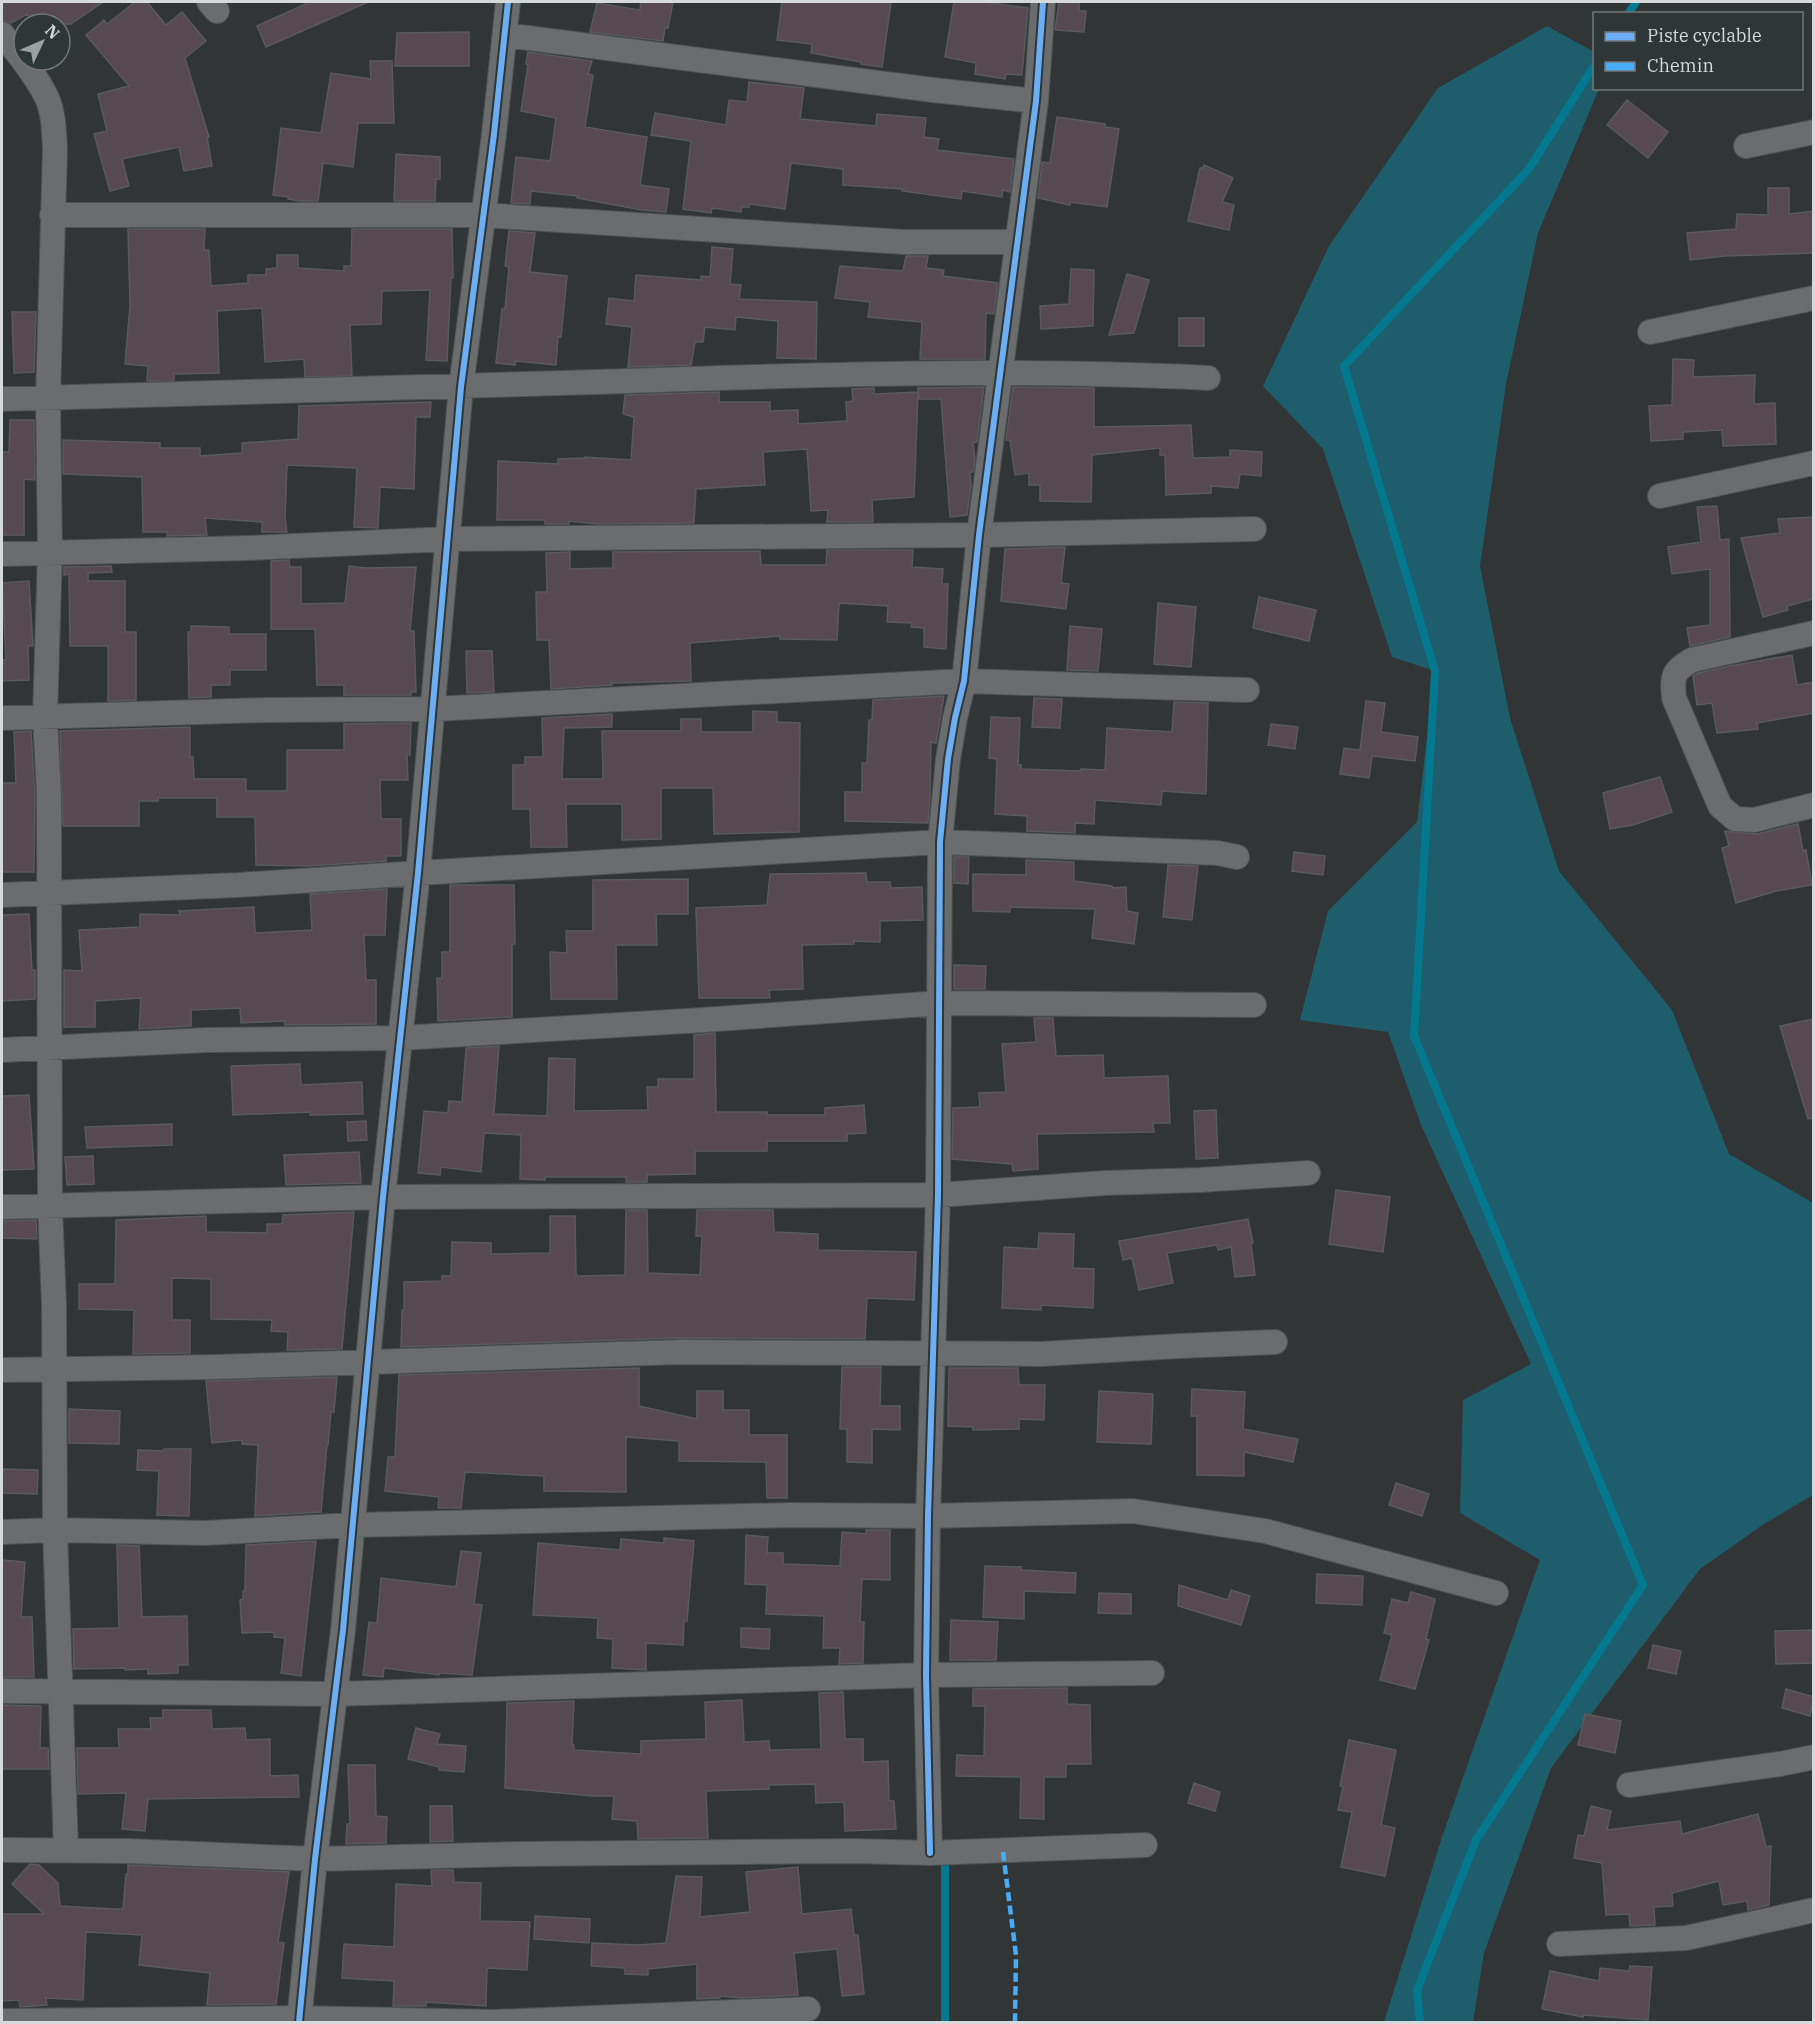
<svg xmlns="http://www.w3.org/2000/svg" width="1815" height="2024" font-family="'IBM Plex Serif',serif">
<rect width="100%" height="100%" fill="#313536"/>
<path fill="#1e5d6c" d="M1547,26L1594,52V88L1599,89L1538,233L1506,384L1480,566L1510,718L1559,871L1672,1010L1729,1154L1813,1203V1495L1764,1524L1700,1569L1551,1768L1484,1953L1473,2022H1384L1443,1834L1540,1560L1460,1513L1463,1400L1531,1364L1421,1125L1388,1032L1300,1020L1328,911L1417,822L1435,671L1392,657L1323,449L1263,386L1329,246L1438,88Z"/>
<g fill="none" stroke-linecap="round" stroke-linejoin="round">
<path stroke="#04788f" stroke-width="8" d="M1628,14L1636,2
M945,2022V1864
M1420,2022L1417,1990L1476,1840L1643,1585L1414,1036L1435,671L1344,366L1529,169L1594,66"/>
</g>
<path fill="#564951" stroke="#595a5b" stroke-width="1.5" d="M2,2H103L71,24H34L27,14L11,23L2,20Z
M135,2H147L166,25L182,12L206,41L185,58L209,137H207L212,166L184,171L179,147L122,159L129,186L110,191L94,134L107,131L98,94L129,86L86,35L104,20L107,24Z
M310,2H368L266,47L257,26Z
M641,2H673L668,28H665L663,41L590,32L597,3L640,10Z
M782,2H891L882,67L861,64V62L811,53L812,44L777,40Z
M954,2H984L1028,8L1022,75L1006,74L1005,79L975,74L976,63L945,57Z
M1059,2H1079V11H1086L1084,32L1055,30Z
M469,32V66H395L397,33Z
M528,52L592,61L588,74L593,75L585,127L647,137L640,185L669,189L666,212L642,210L577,198L578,196L531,191L530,204L511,203L516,157L550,161L556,118L521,111L528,65L526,64Z
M370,61H392L394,123H358L353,167L323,163L318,201H300L288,199L289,197L273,195L281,128L321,133L331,73L371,79Z
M749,82L804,88L800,119L876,126L877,114L926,118L924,137L939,139L937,150L1014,159L1010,192L1003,190L1002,197L962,191L961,199L902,191L903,189L843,185V169L791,163L785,209L749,204V207H741V212L712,208L711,213L683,209L691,141L651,135L655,113L726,125L729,100L747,102Z
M1627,100L1668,132L1648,158L1607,125Z
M1057,117L1105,124V127L1119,129L1107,207L1070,202V205L1038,198L1042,162L1050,163Z
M396,154L440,157V179H436L435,201H394Z
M1204,165L1233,178L1222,202L1234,205L1229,230L1188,221L1200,168H1203Z
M1768,188H1789V214L1814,211V253L1725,256L1690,260L1687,233L1736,229L1737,214L1768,215Z
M128,229H205L204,250H209L211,286L248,283V275H266V269L277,268V255H298V268L344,271V266H351L352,229H452L453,278H451L447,361L426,360L430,290L382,291L381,324L350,325L352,376L305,377L304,359L265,362L262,308L217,311L219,373L174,374V381H147L148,366L125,364L130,306Z
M509,231L535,233L530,272L567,276L561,337L558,336L556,365L515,361V365L496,363L502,309H505L509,267L505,266Z
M712,247L733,249L730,284L741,285L739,299L817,302L816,359L777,358L778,321L736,317L735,330L705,327L703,342H695L691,365L628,367L632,327L606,324L609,298L634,301L636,275L701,280V276L710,277Z
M906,256H928L926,268L944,270L943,276L998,283L994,314L986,313L985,359H920L922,322L868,317L870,302L835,298L840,266L903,271Z
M1071,269L1094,270L1093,326L1041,329L1040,306L1069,304Z
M1127,274L1149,280L1134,333L1109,335Z
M12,312H36L34,372L14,373Z
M1179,318H1204V346H1179Z
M1673,359L1694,360L1693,377L1755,375L1754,404L1775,403L1776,444L1723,446L1722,430L1683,432V439L1651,441L1649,406L1672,405Z
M984,387L977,442L973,443L975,460L973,472H970L971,485L967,515L950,517L941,399H919L918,388Z
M1013,387L1094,388V427L1191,425L1193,458L1230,457V450L1262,452L1261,476L1240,474L1238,488L1211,486V493L1166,495L1165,455H1160V448L1092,455L1091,502L1040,501V485H1029V473L1015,475L1010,440H1006Z
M874,388V394L918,392L914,497L872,500L873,522H827L828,510L811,511L807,449L763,452L765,485L696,489L694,523L598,524L569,521V524H545V520H497L498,461L558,464V459L585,458V457L631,460L634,417L623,414L625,395L719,392V402H770V411L798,410V424L847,421L846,402L853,401L852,389Z
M431,402L430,417H416L414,489L380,487L378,528L354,527L357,468L287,465L285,518L287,532H262V522L205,518L207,535L167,536V532H143L142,477L63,474V440L160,443V448H200V456L242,453V443L298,439L299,406Z
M10,420H34L35,480L24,479V535H2V452H9Z
M1717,506L1720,540L1729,539L1730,637L1690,646L1687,628L1710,625V569L1672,574L1668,547L1701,542L1697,507Z
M1814,517L1813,599L1787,606L1788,610L1763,617L1741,538L1780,533L1778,519Z
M1065,547L1061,583L1069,584L1066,609L1001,601L1005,549Z
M827,550H913L912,567L943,569L942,584H948L946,649L924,647V628L911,627L912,623L887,622L888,606L839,603L837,640L780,639V636L690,643L691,681L611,683L612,685L551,689L549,640H537L536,592H547L546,553L570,552V569L613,568V552L760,551L761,565H826Z
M289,560L290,567H301V604L345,603L349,566L366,568L416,567L410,631H414L416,692H411V695H344V685H317L315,629H271V561Z
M111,566L112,572L88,573V581H125V632H136V700L108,701V646H70L69,574L64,575V567Z
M29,581L33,646H28L29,680L2,681V660H6L2,583Z
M1259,597L1316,610L1309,641L1253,628Z
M1158,603L1196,607L1191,667L1154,664Z
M191,626L229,627V634H266V670H230V685H211V697L189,698L188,632H191Z
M1070,626L1102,629L1098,671L1067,670Z
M466,651H492L494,692L467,693Z
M1792,655L1797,685L1814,682V713L1757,723L1758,729L1717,733L1712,703L1697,705L1693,676L1698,673L1730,666Z
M944,696L936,743L931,742L930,796L928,823L845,821V792H862V763H867L869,720H872L873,700Z
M1034,698L1062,699L1060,728L1032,727Z
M1366,701L1385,703L1381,732L1418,737L1415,761L1372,756L1369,778L1340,774L1344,748L1360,750Z
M1174,702L1208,703L1206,794L1162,791L1161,805L1095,800L1094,824L1075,823V833L1027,831V816L995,814L997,759L989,758L991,717L1020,718L1018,765H1021V769L1081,771V769L1105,770L1107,728L1172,732Z
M753,711L777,712V722L800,723L799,832L714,834L713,788H661V839L622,840V804H566L567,847H531L530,809H513V765H525V757H543L542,718L612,714V727L564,728L562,779H603L602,731H681V719H701V732H753Z
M411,723L410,755H407L408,780H380L381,819H401V856H386V861L308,866L256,865L255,817H217V798H158V801H139V826H63L60,731L190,727V757H193L194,779H246V791H287V750H344V724Z
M1271,724L1298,727L1295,749L1268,745Z
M31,731L35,796L34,872H2V783H16L14,732Z
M1660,777L1672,812L1633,825L1610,829L1603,793Z
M1798,824L1803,851L1806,850L1812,885L1776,891L1736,903L1722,848L1729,846L1725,831L1757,834Z
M1294,852L1325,856L1323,875L1292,871Z
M954,857H969L968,884L954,883Z
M1026,860L1074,862V881L1112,886V888L1126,887L1127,911L1138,913L1134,944L1092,938L1095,909L1010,907V912L973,911V874L1026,875Z
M1168,865L1198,866L1192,920L1163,917Z
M866,873L867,882H890L891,888L922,887L923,920L880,921V942L854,941V944L802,945L803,989L769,990L770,998H699L696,908L767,905L770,874Z
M688,879V914H656L657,945H616L617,999H551L550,952L567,953L566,931H593V880Z
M450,885H514L515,944H512V1017L438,1021L437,978H442V952H450Z
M387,889L385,935H364L366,980H376V1024L285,1025V1021L241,1023L240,1008L191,1010V1026L139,1029L141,998L95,1001V1027H64V970L82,971L79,930L140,927V914L180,915L179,911L254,907L255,933L312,930L310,894Z
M29,914L32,970H35V999L2,1001V915Z
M954,965L986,966L985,989H954Z
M1034,1018H1053L1056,1056L1103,1055L1104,1078L1168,1076L1170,1123H1153L1154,1132L1037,1134L1038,1169L1013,1171L1012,1164L952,1159L953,1108L980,1107L979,1093L1006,1092L1002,1044L1036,1042Z
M1814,1019V1118L1808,1119L1780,1026Z
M715,1033L716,1112H767V1115H825V1108L864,1105L866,1133L847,1134V1141H767V1151H695V1174L647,1175V1182H626V1177H545V1180L520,1179L521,1135L484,1133L481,1172L441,1167L440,1175L418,1173L424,1111L448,1113L449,1101L462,1102L466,1048L499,1046L494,1114L547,1116L549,1058L575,1059L574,1111L648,1110L647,1087H658V1079H694V1035Z
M300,1064L301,1085L362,1082L363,1114L310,1115V1112L233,1115L231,1066Z
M29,1095L34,1169L2,1170V1096Z
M1216,1110L1218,1158L1196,1159L1194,1111Z
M366,1121L367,1140L348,1141L347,1122Z
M172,1124V1145L87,1148L85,1127Z
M359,1152L361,1183L286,1185L284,1155Z
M93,1156L94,1184L67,1185L65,1157Z
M1336,1190L1390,1197L1383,1252L1329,1244Z
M626,1210H647L648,1273L700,1275L702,1236H696L697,1210H773L774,1232L818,1234V1250L916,1252L914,1300L867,1298L865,1339L681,1338L401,1347L402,1310H404V1282L442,1281V1276H451L452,1242L491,1243V1254L550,1253V1216H575L576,1274L578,1276L625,1275Z
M354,1212L342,1349L287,1350L288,1332L271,1331L272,1320L211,1319V1279L172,1278V1320H190V1353L133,1354L134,1310L79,1309V1284H115L116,1220L206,1216V1232L267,1233V1224H282L283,1215Z
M1248,1219L1253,1243H1251L1255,1275L1235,1277L1231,1247L1218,1250L1217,1245L1167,1253L1173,1283L1139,1290L1132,1258L1123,1260L1119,1241Z
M36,1220L37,1239L2,1238V1221Z
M1039,1233L1074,1234L1073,1268L1094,1269L1093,1308L1041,1305V1310L1002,1308L1004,1247L1038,1249Z
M842,1367H881L880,1406H900V1430L872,1429V1463L847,1462V1429H840Z
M639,1368V1406L697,1419V1391H723V1410H749V1435H787V1498H767L766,1462L679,1461V1441L626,1437V1492L544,1491V1476L465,1472L461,1508H438L439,1497L385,1491L388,1457H395L399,1375Z
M949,1368H1018L1019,1385H1045L1044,1420L1019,1419V1429L973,1430V1427L948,1426Z
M337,1377L334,1412H331L328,1445H327L321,1512L255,1516L258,1445L242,1444V1440L212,1443L206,1381Z
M1192,1389L1245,1392L1243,1429L1298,1439L1293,1462L1244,1452V1476L1197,1475V1416H1191Z
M1099,1391L1153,1394L1151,1444L1097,1442Z
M69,1409L120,1411L119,1444L69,1443Z
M164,1449H191L189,1516L157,1515L159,1471L137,1470L138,1450L164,1451Z
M2,1469L38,1470L37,1494L2,1493Z
M1396,1483L1429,1494L1422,1516L1389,1505Z
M866,1530H890V1580L862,1579L860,1622H864L863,1663L839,1664L840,1648H823L824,1616L766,1614L767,1585L745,1584L746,1535L768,1537L767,1553H783V1564L840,1566L842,1532L866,1534Z
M664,1538L694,1541L687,1621H684L683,1645L646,1643V1670L612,1668L613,1639L597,1638L598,1618L533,1615L538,1543L620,1550L621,1539L664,1543Z
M316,1541L301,1676L281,1673L285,1638L274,1637V1632L242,1633L240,1600L243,1599V1592L245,1590L246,1545Z
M117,1545L139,1546L142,1617L187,1616L188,1665H178V1673L148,1674V1669L125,1670V1668L74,1669L73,1629L119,1628Z
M461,1551L481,1553L474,1604L482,1605L472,1675L439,1673V1675L384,1668L383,1677L363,1675L369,1622L377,1623L381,1578L456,1587Z
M2,1560L25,1562L21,1617H32L34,1677H2Z
M985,1566L1021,1567V1570L1076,1573L1075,1593L1024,1591V1619L983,1617Z
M1317,1574L1363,1576L1362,1605L1316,1603Z
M1179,1585L1228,1600L1231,1590L1250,1596L1241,1625L1178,1606Z
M1411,1592L1435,1599L1426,1639L1429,1640L1415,1689L1380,1680L1392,1635L1384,1633L1392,1599L1408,1603Z
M1099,1593L1131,1594V1614L1098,1613Z
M951,1620L998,1622L996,1660H950Z
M741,1628L770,1629L769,1649L741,1647Z
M1814,1630V1663L1776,1664L1775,1631Z
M1653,1645L1681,1651L1676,1674L1648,1668Z
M1067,1688V1704L1090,1705L1091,1764H1066V1777H1044V1819L1020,1818L1021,1777L956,1776L957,1755L984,1756L985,1706H973V1689Z
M1786,1689L1814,1697L1810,1716L1782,1708Z
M843,1692L845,1739H863V1762L888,1761L889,1801H894L896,1829L845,1831L844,1802L816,1803L815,1784L769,1785V1789L706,1791L708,1838L638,1839L637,1821L612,1819L614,1796H593L505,1788L507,1703L574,1701L572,1745H574V1750L641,1754V1741L706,1739L705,1702L742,1700L744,1742L769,1741L770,1750L821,1749L819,1693Z
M2,1705L41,1706L40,1748H48L49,1769H2Z
M163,1710H211L212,1729L245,1728L246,1740L270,1739V1776L298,1775L299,1797L148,1799L145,1831L122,1829L126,1793L78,1794L77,1748H119L118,1729H151L150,1718H163Z
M1585,1714L1621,1721L1615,1753L1578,1745Z
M416,1728L440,1734L437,1744L466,1746L464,1772L439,1770V1767L408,1759Z
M1349,1740L1396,1750L1381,1825L1395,1828L1385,1876L1341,1867L1352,1812L1338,1810L1343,1787L1340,1786Z
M348,1765H375L376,1816L387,1817L386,1843L346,1844L347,1824H350Z
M1194,1783L1220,1792L1215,1811L1188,1803Z
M430,1806H452L453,1841L430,1842Z
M1591,1806L1611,1811L1607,1830L1680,1821L1682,1834L1758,1814L1766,1847L1771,1846L1769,1905L1748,1910L1747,1901L1723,1905L1719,1881L1672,1893L1673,1906L1654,1907L1655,1925L1630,1926L1629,1914L1606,1915L1602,1863L1574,1858L1578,1835L1584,1836Z
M30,1864L39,1865L58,1883L60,1906L113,1909H123L126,1874H128V1865L289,1872L278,1942L284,1943L276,2004L207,2005L210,1973L139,1965L142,1935L86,1932L83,2000L46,1998L47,2005L20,2007L19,2000L2,2001V1914H44L12,1884Z
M798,1867L802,1914L851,1909L854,1935H858L864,1994L842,1996L837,1949L794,1953L798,1995L741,1998L720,1996V1998L697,1999V1964L648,1969V1975L625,1974V1968L591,1966L592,1943L638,1945L666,1943L676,1876L702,1877L700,1917L750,1912L746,1872Z
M431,1870H453L454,1882L481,1883L480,1921L530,1922L527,1970L487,1968L486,2006L426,2002V2006H393L394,1981L342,1978L344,1944L394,1947L396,1884L432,1886Z
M535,1916L590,1919L589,1943L534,1939Z
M1630,1966L1652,1967L1648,2020L1583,2015V2017L1542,2009L1550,1971L1599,1981L1600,1968L1629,1971Z"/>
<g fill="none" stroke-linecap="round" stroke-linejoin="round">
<g stroke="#4e5253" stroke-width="26">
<path id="street" d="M209,2L217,11
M2,34C18,53 36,75 47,98C54,114 54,133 55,149L48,398L50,552L45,717L49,796L50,1206L54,1305L55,1530L66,1850
M505,35L933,90L1036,101
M1746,146L1814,132
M52,215H482L904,242H1018
M1650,332L1814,298
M2,399C200,395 398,389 596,382C799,375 1004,368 1208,378
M1660,496L1814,463
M2,554L248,548L448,539L979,535L1254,529
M1814,633L1692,660C1672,672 1672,676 1674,698L1720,806L1735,819L1754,820L1814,805
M2,718L268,710L434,709L964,681L1247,690
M2,895L238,885L418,873L940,842L1218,853L1237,857
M2,1050L207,1040L400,1038L703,1020L940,1003L1254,1005
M2,1207L383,1197L938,1195L1105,1183L1200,1180L1308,1173
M2,1370L215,1367L681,1352L1041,1354L1179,1346L1275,1342
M2,1532L55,1530L205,1533L353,1525L790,1515L928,1516L1133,1511L1265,1531L1496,1593
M2,1691L336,1694L926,1675L1152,1673
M1629,1785L1780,1764L1814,1757
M2,1850L128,1851L315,1859L521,1854L854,1851L930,1853L1145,1845
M930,1853L926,1675L928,1516L938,1195L940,842L948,759L955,718L964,681L979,535L1036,101L1043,2
M1559,1944L1686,1938L1814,1910
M2,2021L299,2018L494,2022L808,2009
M299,2022L315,1859L343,1630L383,1197L418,873L461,387L494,134L508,2"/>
</g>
<use href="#street" stroke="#6a6c6d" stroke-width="24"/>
<path stroke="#46acf6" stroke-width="4.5" stroke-dasharray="9 4.5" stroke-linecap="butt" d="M1003,1852L1016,1955L1015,2022"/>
<g stroke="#2f3638" stroke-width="10">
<path id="cycleway" d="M930,1853L926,1675L928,1516L938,1195L940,842L948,759L955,718L964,681L979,535L1036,101L1043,2
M299,2022L315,1859L343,1630L383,1197L418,873L461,387L494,134L508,2"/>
</g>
<use href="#cycleway" stroke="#6dadf4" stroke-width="6"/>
</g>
<rect width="1815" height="2024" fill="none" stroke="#d5d9db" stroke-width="6"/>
<rect x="1593" y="12" width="210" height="78" fill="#2f3638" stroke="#717779" stroke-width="1.5"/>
<rect x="1605" y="32" width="30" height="9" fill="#6dadf4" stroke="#717779" stroke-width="1.5"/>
<text x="1647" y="42" font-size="18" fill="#d5d9db">Piste cyclable</text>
<rect x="1605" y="62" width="30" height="9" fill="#46acf6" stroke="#717779" stroke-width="1.5"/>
<text x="1647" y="72" font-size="18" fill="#d5d9db">Chemin</text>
<g transform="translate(42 42) rotate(46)"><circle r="28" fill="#2f3638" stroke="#717779" stroke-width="1.5"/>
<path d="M0-4.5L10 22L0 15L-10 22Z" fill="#9ca0a1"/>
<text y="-9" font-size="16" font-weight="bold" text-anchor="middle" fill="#d5d9db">N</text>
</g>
</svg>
